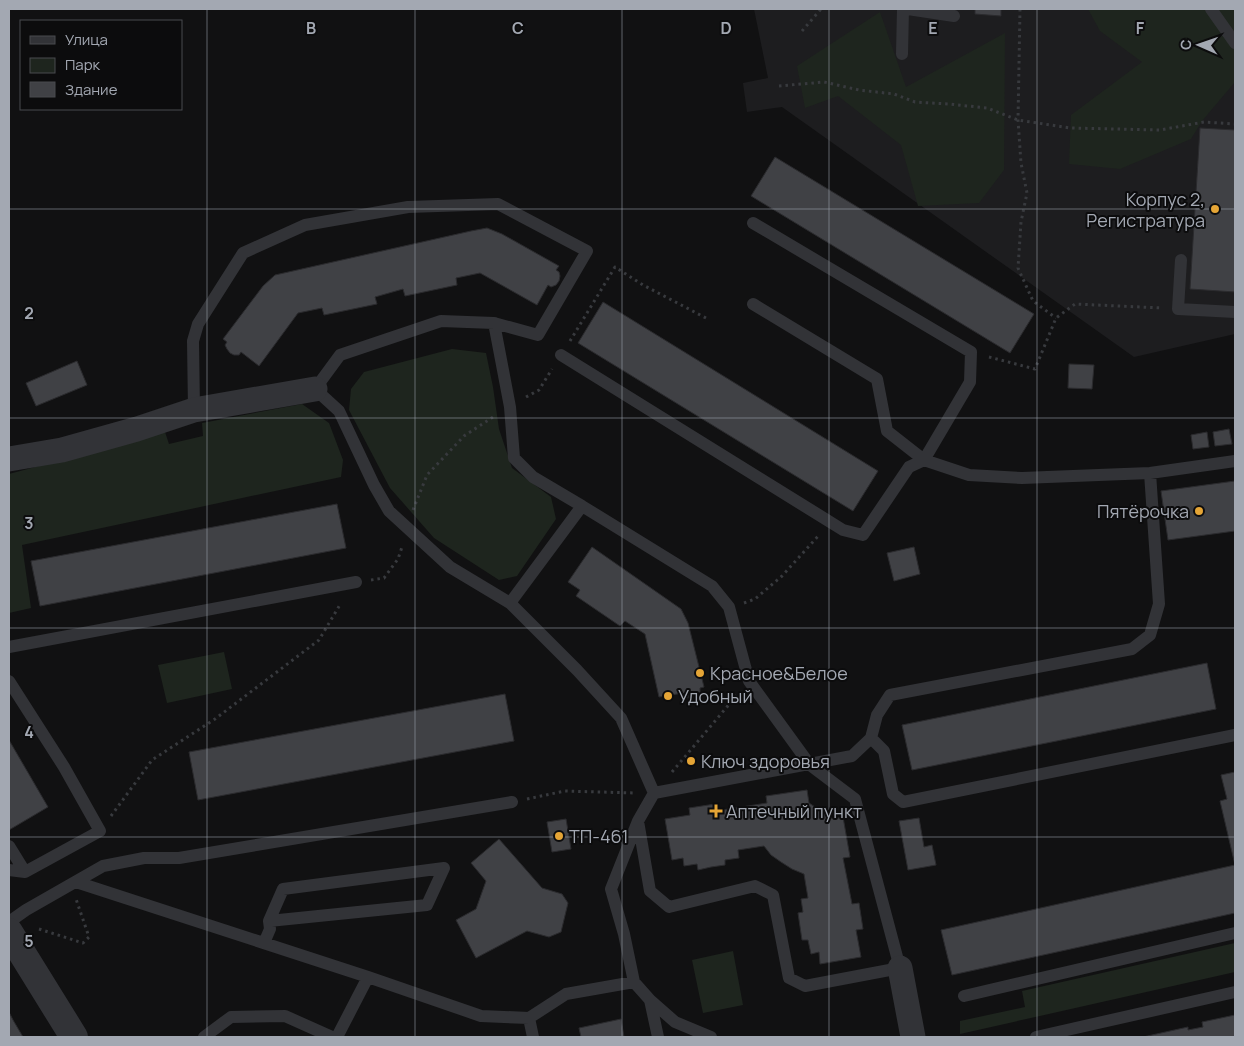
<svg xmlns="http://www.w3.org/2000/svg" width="1244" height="1046" font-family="Manrope,sans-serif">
<rect width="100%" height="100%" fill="#111112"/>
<path fill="#1d1d1f" d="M754,9H1235V334L1134,357L782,107L747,112L743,83L768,78Z"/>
<path fill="#1e251e" d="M1088,9H1235V82L1202,121L1191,139L1120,169L1069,164L1071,115L1142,62L1100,31Z
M880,12L906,87L1005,33L1004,170L979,203L918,206L901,145L838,96L805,108L797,66Z
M452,349L486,353L493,387L499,429L512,468L551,497L556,519L517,576L499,580L434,538L390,488L349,410L351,389L364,372Z
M302,404L329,423L343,460L341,477L22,545L31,608L9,613V474L165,432L169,444L203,436L202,423Z
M224,652L232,689L167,703L158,665Z
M1235,943V972L960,1034V1021L1025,1007L1022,991Z
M733,951L743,1005L703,1013L692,960Z"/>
<path fill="#404145" stroke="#2b2b2e" d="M975,9H1001V16L975,14Z
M1200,128L1235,130V292L1190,289Z
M775,157L1034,314L1010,353L751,196Z
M487,228L502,234L559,266L556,270L559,272L560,276L559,281L556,285L551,287L548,285L537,305L480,273L456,278L457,285L405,296L403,289L375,297L377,304L324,315L322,308L298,313L259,366L241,352L239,355H234L230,353L227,349L225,345L227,342L223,339L263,286L275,275L471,231Z
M603,302L878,471L853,511L578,343Z
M77,361L87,385L36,406L26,383Z
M1069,364L1094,365L1092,389L1068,388Z
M1229,429L1232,444L1215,446L1213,432Z
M1207,432L1209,447L1193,449L1191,435Z
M1235,481V531L1168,540L1161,491Z
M337,504L346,548L40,606L31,561Z
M592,547L681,609L688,623L704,687L700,688V692L697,695L693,698H688L684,696L683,693L659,697L645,634L625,621L620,626L576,596L580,590L568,582Z
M914,547L920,574L894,581L887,553Z
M1207,663L1216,709L912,770L902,725Z
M505,694L514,741L198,800L189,752Z
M9,740L48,807L9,830Z
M1235,772V865L1220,801L1227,799L1221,775Z
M807,790L809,803L833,819L843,817L850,857L843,858L852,904L859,903L863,929L856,930L861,957L820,964L819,952L811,954L808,940H802L798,913L803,912L801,899L808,898L804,874L792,869L781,862L771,855L764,846L738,850L739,858L725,860V865L711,867L698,870L697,864L684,866L683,858L672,860L665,819L690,815L689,808L715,804L716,811L767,803L766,796Z
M919,818L924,847L932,845L936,865L908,870L899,821Z
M566,819L571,849L552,852L547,822Z
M499,839L542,888L562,894L568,903L561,932L549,937L527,931L476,958L456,920L476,909L486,881L471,863Z
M1235,865V913L952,975L941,930Z
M9,1012L13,1020L23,1037H9Z
M1235,1015V1037H1143L1188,1027V1030L1203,1027L1202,1022Z
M621,1019L624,1037H581L579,1028Z"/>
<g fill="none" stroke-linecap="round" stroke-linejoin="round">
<path stroke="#383a3e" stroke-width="3" stroke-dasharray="2.5 4" stroke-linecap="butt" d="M1020,9L1018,120L1021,163L1027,193L1021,222L1018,268L1033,301L1056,318
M802,31L821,9
M779,86L824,82L859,90L894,94L915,102L949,104L987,108L1018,120L1070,128L1160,130L1204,122L1235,124
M570,341L615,267L643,285L706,318
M989,357L1035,369L1056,318L1075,304L1162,308
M526,397L539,390L552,369
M413,510L427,475L464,436L493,417
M371,580L384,578L398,559L402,547
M744,603L755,599L782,576L820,534
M672,772L737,695
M527,799L565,791L635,793
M111,816L152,760L215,719L319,640L341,603
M39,929L83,943L89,937L76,899"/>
<path stroke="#323337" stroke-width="12" d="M908,9L954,16
M1211,9L1235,43
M902,54L903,9
M1181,260L1178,309L1235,312
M753,304L877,379L887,431L924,460L970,382L971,352L753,223
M561,355L843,530L863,535L909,467L924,460L969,475L1022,478L1150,473L1235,461
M194,410L193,341L198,324L243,253L305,225L408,207L498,204L587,251L538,335L494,323
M582,506L712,586L729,607L749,681L810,765L855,799L900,968L805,986L789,978L773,895L755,886L669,907L650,891L638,821
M510,603L450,567L389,511L374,485L339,411L315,389L340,355L441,321L494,323L510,407L514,458L533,477L582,506L510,603L577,670L621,718L654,793
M9,647L356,582
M9,681L64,767L100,831L25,872L9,870
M871,738L884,751L893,794L903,802L1235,735
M9,846L25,872
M76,882L368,977L481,1016L529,1018
M9,922L26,910L103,866L144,858H179L512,802
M264,943L270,929L269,921L283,889L444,868L427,905L269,921
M964,996L1235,933
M650,1000L658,1037
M204,1037L231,1017L285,1016L332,1037
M337,1037L368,977
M533,1037L529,1018L566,994L634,982
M711,1037L675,1022L650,1000L634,982L624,934L611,889L638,821L654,793L852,756L871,738L877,715L890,695L1132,649L1150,635L1159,604L1150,473
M1036,1037L1235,992"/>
<path stroke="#323337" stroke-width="25" d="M9,459L62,450L137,429L194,410L315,389
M900,968L913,1037"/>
<path stroke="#323337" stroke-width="28" d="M9,932L74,1037"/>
</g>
<path fill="none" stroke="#a3a8b2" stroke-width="1" stroke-opacity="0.55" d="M207,9V1037M415,9V1037M622,9V1037M829,9V1037M1037,9V1037M9,209H1235M9,418H1235M9,628H1235M9,837H1235"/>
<g fill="#e5a536" stroke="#0c0c0d" stroke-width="2">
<circle cx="1215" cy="209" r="5"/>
<circle cx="1199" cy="511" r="5"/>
<circle cx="700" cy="673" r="5"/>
<circle cx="668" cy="696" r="5"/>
<circle cx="691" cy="761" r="5"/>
<path d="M713.5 803.5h5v5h5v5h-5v5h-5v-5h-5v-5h5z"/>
<circle cx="559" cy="836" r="5"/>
</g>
<g text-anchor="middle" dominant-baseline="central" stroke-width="4" stroke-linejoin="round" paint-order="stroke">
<g font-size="18" fill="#a3a8b2" stroke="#0c0c0d" text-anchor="start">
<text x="1205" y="199" text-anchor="end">Корпус 2,<tspan x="1205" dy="21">Регистратура</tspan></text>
<text x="1189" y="511" text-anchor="end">Пятёрочка</text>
<text x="710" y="673">Красное&amp;Белое</text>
<text x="678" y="696">Удобный</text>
<text x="701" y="761">Ключ здоровья</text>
<text x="726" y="811">Аптечный пункт</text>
<text x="569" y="836">ТП-461</text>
</g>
</g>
<g font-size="16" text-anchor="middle" font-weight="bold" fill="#a3a8b2" stroke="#0c0c0d" stroke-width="4" stroke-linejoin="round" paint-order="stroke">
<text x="311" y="34">B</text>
<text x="518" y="34">C</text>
<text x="726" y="34">D</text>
<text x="933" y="34">E</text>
<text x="1140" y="34">F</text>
<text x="29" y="319">2</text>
<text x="29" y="529">3</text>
<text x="29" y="738">4</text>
<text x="29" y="947">5</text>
</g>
<rect width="1244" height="1046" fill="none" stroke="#a3a8b2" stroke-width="20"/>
<rect x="20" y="20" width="162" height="90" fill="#0c0c0d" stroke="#484a4f"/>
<rect x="30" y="36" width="25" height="8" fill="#323337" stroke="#484a4f"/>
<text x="65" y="45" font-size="15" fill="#a3a8b2">Улица</text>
<rect x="30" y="58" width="25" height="15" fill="#1e251e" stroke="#484a4f"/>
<text x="65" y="70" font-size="15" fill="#a3a8b2">Парк</text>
<rect x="30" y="82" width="25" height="15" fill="#404145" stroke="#484a4f"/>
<text x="65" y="95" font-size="15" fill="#a3a8b2">Здание</text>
<g transform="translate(1199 45) rotate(272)" stroke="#0c0c0d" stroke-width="4" paint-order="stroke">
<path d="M0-4L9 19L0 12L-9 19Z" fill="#a3a8b2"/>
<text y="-8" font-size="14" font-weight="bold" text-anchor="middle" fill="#a3a8b2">С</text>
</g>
</svg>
